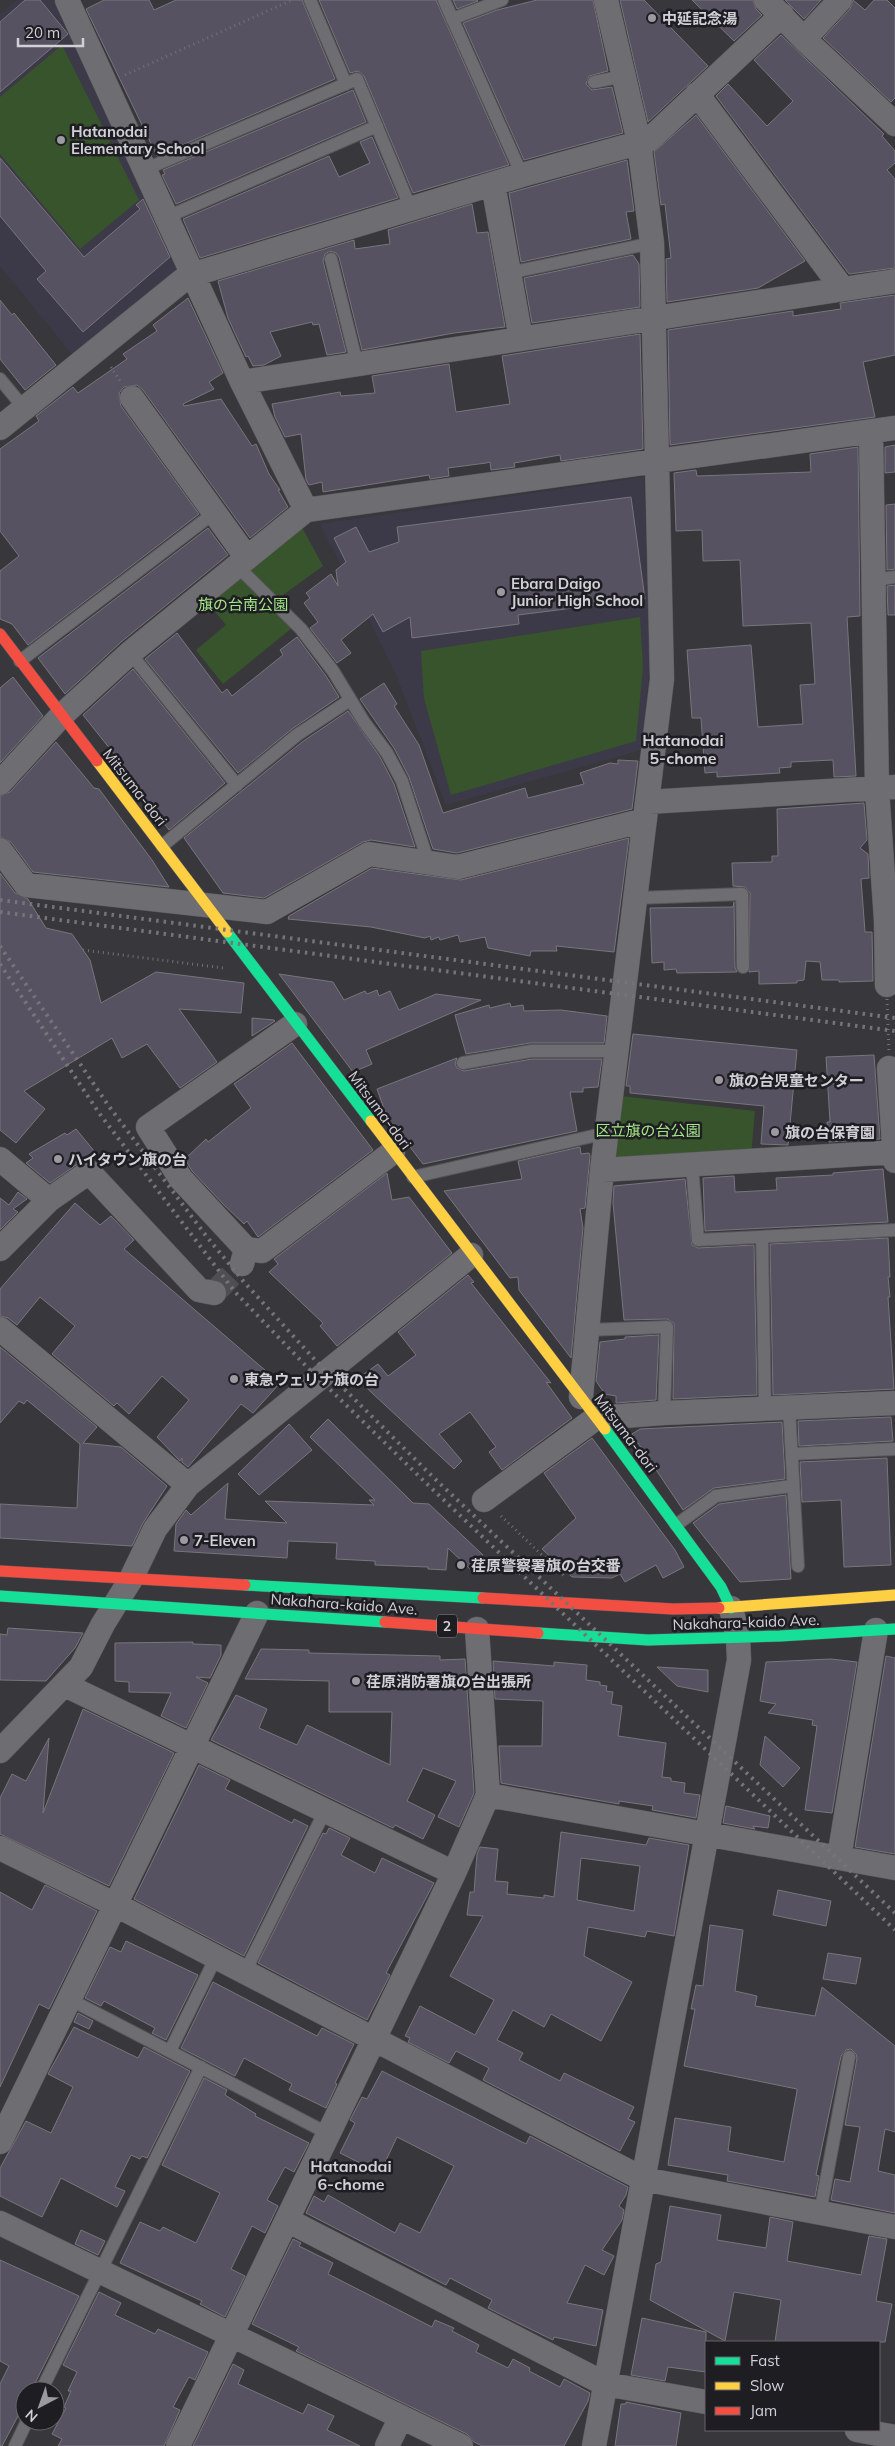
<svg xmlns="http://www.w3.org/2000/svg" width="895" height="2446" font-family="Mulish,'Noto Sans JP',sans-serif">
<rect width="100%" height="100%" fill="#38373c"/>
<path fill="#3c3a48" d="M17,0H54L183,267L74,357L0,266V14Z
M644,477L650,659L642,750L446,805L395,672L320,524Z"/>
<path fill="#38542c" d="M62,45L139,200L80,249L0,154V97Z
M299,522L323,566L269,605L292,628L223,684L196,650L226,625L205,600Z
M640,617L643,667L636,741L451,795L424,698L421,651Z
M620,1096L755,1111L751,1156L611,1163Z"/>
<path fill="#565262" stroke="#77767a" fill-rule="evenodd" d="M25,0H40L68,34L0,92V22Z
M104,0H149L154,10L176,0H302L335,79L157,156L86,9Z
M319,0H436L509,165L413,193L364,76L358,71L350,73Z
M453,0H477L478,1L457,9Z
M537,0H593L608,71L589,76L586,84L592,90L612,87L623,133L524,160L463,23L497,10Z
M620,0H644L708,66L648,122Z
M692,0H753L756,9L762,15L734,41Z
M785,0H821L804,19Z
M853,0L865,10L874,0H887L895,8V98L891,102L823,38L850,9Z
M781,35L884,134L882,136L895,151V163L887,170L895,179V268L849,274L716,96L728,84L767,126L793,101L754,60Z
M353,90L366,122L176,204L162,175L165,174L163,170Z
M696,115L805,261L758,288L667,302L666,259L671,258L665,204L661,205L654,152Z
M372,137L398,198L200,258L183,219L329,156L339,177L370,163L360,142Z
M0,158L84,257L140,209L136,205L143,199L170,257L83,332L37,279L46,271L0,216Z
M627,160L634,211L626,212L631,239L521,262L509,193Z
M472,204L477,233L488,232L505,327L454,333L362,350L339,257L336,253L330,251L325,254L323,261L346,352L327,355L319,324L313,325L312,322L270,332L281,356L264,365L253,366L248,356L246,357L228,318L218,281L354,240L355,249L390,244L388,230Z
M633,255L639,264L640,307L532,323L524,278Z
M895,295V355L863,362L875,417L670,445L668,330L793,311V316L841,309L840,303Z
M188,298L223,373L209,382L214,389L183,404L184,406L221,399L252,446L256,444L269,474L280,490H278L288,507L250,538L143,390L137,385L124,387L119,393L121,406L199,514L28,645L12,624L0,619V571L19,556L0,531V449L39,421L36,416L73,387L78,393L127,359L123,354L157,331L153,325Z
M0,300L12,315L14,313L56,365L25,390L0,359Z
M640,334L643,449L561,461L560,455L514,463L515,467L491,470L490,462L486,463L448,468L449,476L430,479L429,475L323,492L322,482L309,485L306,480L301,434L285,437L275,417L272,404L340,392L341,396L375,393L372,376L449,364L456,412L510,404L502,356Z
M895,445V472L885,473V447Z
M858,447L860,616L847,617L856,776L834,777L833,760L791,762V767L779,768L780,773L717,777V772L705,773L701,718H692L687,650L751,645L758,727L803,724L800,685L815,684L811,623L743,626L740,560L703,561L702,530L676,531L674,473L696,470L697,476L811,472L810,454Z
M631,497L645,599L518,615L519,624L412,638L410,617L383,632L373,614L341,640L351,653L337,663L310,628L318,622L304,603L310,598L306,593L331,574L338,586L336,570L346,562L334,538L356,527L369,552L399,542L397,527Z
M895,504V569L887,570L886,505Z
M208,528L228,555L121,642L65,694L38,658Z
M895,585V615H888L887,586Z
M177,633L222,693L227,689L232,696L283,655L280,650L297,637L326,676L339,697L292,729L238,773L145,659Z
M133,669L225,783L169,830L124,770L126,769L83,715Z
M13,677L43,716L0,763V688Z
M384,683L397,704L394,706L419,745L443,813L525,788L528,798L584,784L580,773L610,763L618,764V760L638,761L632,809L457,853L433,849L409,777L394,748L360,699Z
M348,711L380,757L394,784L415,847L371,840L363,842L264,898L223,893L184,838L302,742Z
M56,742L94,788L99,789L152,860L169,887L33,872L11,842L0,837V796L10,792Z
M864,803L867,840L860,848L868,854L869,878L861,879L865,932H872L873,981L839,982V980H822L820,962L806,961L804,980L797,981V983L759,984V971L749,972L750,893L745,887L733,886L732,863L772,862V856H778L777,809Z
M629,838L614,952L556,946L557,951H531L530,956L488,948L485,937L460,942L458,935L440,940L439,937L431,940L430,936L425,938L371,927L288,919L289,916L372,868L461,880Z
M0,873L15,893L28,899L46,928L72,934L90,960L101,1003L156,972L244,983L241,1013L179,1009L217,1062L180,1088L147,1044L122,1058L112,1038L24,1091L45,1109L16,1143L0,1130Z
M734,902L735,967L737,972L677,973L676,969L664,970V962L652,963L650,908L733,907Z
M279,974L333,982L344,1000L365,991L367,994L377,990L379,996L390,991L399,1010L436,994L481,1000L366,1050L372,1064L353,1072Z
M510,1003L511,1007L523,1005L524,1011L561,1010L607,1016L604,1043H530L466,1054L455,1015L489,1005L490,1008Z
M252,1018L274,1020L275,1021L252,1036Z
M633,1034L797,1050L788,1145L761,1144L764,1106L630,1093V1086H626Z
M292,1043L373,1150L258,1237L247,1221L244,1224L223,1204L192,1171L185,1159L206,1139L208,1142L251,1108L234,1084Z
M874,1055L880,1139L829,1142L827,1122H830L826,1057Z
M457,1058L455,1064L457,1068L464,1071L532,1059H602L598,1087L583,1088V1092H570L577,1131L423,1164L387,1117L377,1089Z
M76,1129L95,1152L50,1183L26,1163L33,1158L29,1154L65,1133L67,1135Z
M580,1147L581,1154L589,1153L590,1156L585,1208L580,1209L583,1228L571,1358L519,1290L518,1277L510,1278L444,1191L522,1179L518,1161Z
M883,1169L888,1222L705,1231L703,1178L734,1176L735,1192L777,1190L776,1178L833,1175V1173Z
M387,1173L392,1200L409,1197L452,1253L337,1346L320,1326L323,1323L269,1272L278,1264L274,1259Z
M685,1179L692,1245L698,1248L754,1245L757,1395L673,1399L674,1323L667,1319L624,1320L613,1203L614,1186Z
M18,1192L27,1199L13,1209L18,1212L0,1230V1198L9,1205Z
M75,1203L100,1225L111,1216L134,1240L124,1249L280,1383L253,1413L241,1404L188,1467L182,1462V1458L180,1461L157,1437L189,1400L162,1376L129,1414L117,1403L114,1406L52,1354L75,1326L40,1297L17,1325L8,1318L0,1316V1289Z
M888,1238L890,1277H888L890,1297H888L894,1389L773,1395L770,1244Z
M468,1275L474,1282L471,1283L551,1383L546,1382L572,1418L502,1470L489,1452L496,1447L470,1412L439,1434L462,1461L454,1469L357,1379L378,1364L388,1376L416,1355L398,1332Z
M659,1335L656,1400L616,1403V1396L605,1394L596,1381L600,1342L625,1339V1337Z
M0,1347L97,1427L83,1443L121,1447L167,1486L143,1523L132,1546L0,1538V1504L77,1508L80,1444L27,1400L24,1404L19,1401L0,1423Z
M891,1417L893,1441L799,1446L798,1421Z
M328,1419L413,1503L429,1504L483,1555L470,1569L448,1548L446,1570L428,1569V1567L375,1565V1561L336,1559L337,1543L288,1541L287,1558L174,1551L176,1524L186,1510L191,1515L228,1483L225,1519L287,1523L265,1501L374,1505L369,1500H375L310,1437Z
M782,1422L785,1479L714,1488L683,1510L632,1434L640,1429Z
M289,1424L312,1450L259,1495L238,1474Z
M592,1438L675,1550L684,1567L663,1578L656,1565L625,1582L620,1574L612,1578L572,1577L542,1549L576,1518L544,1473Z
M887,1458L891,1565L844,1567L841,1500L802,1502L800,1462Z
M786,1495L791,1579L740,1582L693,1523L719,1504Z
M8,1628L83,1633L75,1648L46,1681L0,1680V1634L7,1635Z
M193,1642V1644L221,1645V1655L210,1678L196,1677L208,1683L186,1728L161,1716L171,1693L129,1692V1682L115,1681V1643Z
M261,1649L309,1650V1653L440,1656V1660L465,1659L474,1793L459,1827L438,1817L456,1781L423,1768L407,1801L435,1815L423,1839L395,1825L393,1828L211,1740L236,1695L267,1709L259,1728L297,1745L307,1725L390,1765L392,1712H329V1681L245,1679Z
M886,1656L895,1658V1854L855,1847Z
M831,1659L857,1662L832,1813L805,1810L817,1726L812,1725L813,1720L768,1713L776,1704L760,1701L766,1662Z
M493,1661L554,1666V1662L587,1665L586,1680L600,1682V1685L607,1686L606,1691L613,1692L611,1704L622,1706L618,1736L666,1743L662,1777L671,1778V1781L685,1783L684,1793L700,1795L696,1818L652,1810L653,1806L619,1801V1804L501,1783L499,1746H542L543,1701L495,1699Z
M657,1667L708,1670V1692L677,1686Z
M83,1709L174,1753L109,1886L0,1834V1798L12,1774L26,1781L49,1738L43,1813Z
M765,1736L800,1768L783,1787L760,1765Z
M199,1765L230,1780L225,1789L292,1823L294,1819L308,1826L244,1956L134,1899Z
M726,1806L770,1816L768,1828L753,1826L755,1829L723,1823Z
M329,1828L350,1838L341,1855L375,1873L382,1858L434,1883L386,1973L390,1975L367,2020L258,1963L323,1833L326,1834Z
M561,1832L646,1845L649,1838L689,1845L674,1936L647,1931L645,1937L588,1927L584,1956L632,1982L601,2041L551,2014L544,2027L513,2010L497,2040L523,2053L519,2060L560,2081L564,2073L634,2107L628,2119L635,2122L620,2151L483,2080L489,2068L456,2051L449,2063L408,2042L410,2038L405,2036L420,2006L475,2035L494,2000L450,1976L483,1916L467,1915L470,1892H474L477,1854L480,1847L498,1849L495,1881L508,1882L507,1894L544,1898V1895L554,1897ZM581,1858L640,1866L634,1911L577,1900Z
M45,1885L97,1911L49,2009L39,2004L0,2087V1892L32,1910Z
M778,1890L831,1901L826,1926L773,1915Z
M710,1925L743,1930L735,1991L757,1996L755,2006L815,2016L822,1987L895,2046V2132L885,2129L878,2171L895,2175V2213L831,2200L835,2179L850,2182L860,2127L845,2125L857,2058L856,2054L851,2049L846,2050L841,2056L816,2175L819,2176L815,2197L727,2181L728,2175L668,2165L675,2118L731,2127L728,2151L784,2162L797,2091V2089L684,2066L695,2009H691L696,1985L703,1986Z
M126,1941L198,1975L166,2040L152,2033L155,2028L104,2001L101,2006L85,1998L110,1947L121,1952Z
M828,1953L861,1958L856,1984L823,1979Z
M213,1982L317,2036L322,2028L354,2044L335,2083L337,2084L326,2108L289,2090L292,2084L244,2058L235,2076L181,2048Z
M78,2013L93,2021L89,2029L74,2022Z
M74,2027L138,2058L144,2047L190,2071L147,2158L142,2156L140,2159L131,2155L115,2187L125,2191L117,2207L61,2178L42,2217L0,2196V2168L26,2121L51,2133L73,2087L48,2074Z
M382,2071L526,2144L530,2136L628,2187L626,2195L619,2206L624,2210L622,2220L602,2250L614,2256L604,2275L585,2265L567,2303L603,2310L596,2346L554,2337L553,2340L520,2324L488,2308L492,2300L450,2278L446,2285L306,2213L314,2196L324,2202L328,2195L395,2233L400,2223L420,2233L454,2166L397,2137L380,2173L340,2153L355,2123L350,2120L362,2097L367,2099Z
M204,2078L227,2090L225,2095L256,2114L255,2116L309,2143L294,2172L285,2167L267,2200L278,2206L265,2233L252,2226L231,2269L245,2276L225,2317L200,2304L202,2301L120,2263L140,2222L160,2231L163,2227L196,2243L220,2193L162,2165Z
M670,2206L721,2215L717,2240L766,2248L770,2217L793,2222L787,2261L861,2275L869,2236L887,2239L876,2301L892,2304L885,2342H775L781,2300L734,2292L725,2341L650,2300L656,2264L661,2262Z
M81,2230L105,2241L98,2255L75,2244Z
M293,2239L301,2243L299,2246L333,2263L328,2274L432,2327L435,2320L454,2328L452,2331L479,2345L476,2352L508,2368L513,2359L530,2368L529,2371L560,2387L564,2379L590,2393L588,2401L564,2446H482L474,2442L467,2434L296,2351L299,2347L252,2324Z
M0,2260L79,2296L31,2391H25V2403L2,2446H0V2384L9,2366L0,2361Z
M99,2292L121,2303L115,2315L155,2334L158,2329L208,2352L195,2380L189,2377L173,2407L180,2410L164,2446H58L62,2439L52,2434L66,2408L64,2407L71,2391H68L77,2372L63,2365Z
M642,2318L706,2332V2372L668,2367L665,2381L631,2375Z
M233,2364L244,2370L238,2384L303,2414L308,2404L334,2416L327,2430L360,2446H193Z
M626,2402L681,2413L676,2446H615L621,2404H626Z"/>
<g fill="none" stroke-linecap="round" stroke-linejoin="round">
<path stroke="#4f4e53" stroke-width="24" stroke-dasharray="24 12" stroke-linecap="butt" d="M214,1293L242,1264"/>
<g stroke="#56555a" stroke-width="14">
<path id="lane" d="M310,0L346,84
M444,0L522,175
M452,19L502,0
M594,82L624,76
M146,169L357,79L411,209
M167,217L377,126
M331,259L357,364
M509,273L652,243
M0,379L24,408
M237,566L301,629L333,671L364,722L387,753L402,781L429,864
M875,580L895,577
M130,653L237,785
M20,661L214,513
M162,846L297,735L350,700
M636,898L742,894L743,967
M463,1063L531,1051H617
M692,1165L698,1240L895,1230
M413,1177L606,1133
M762,1237L765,1408
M587,1330L667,1327L664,1413
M789,1407L798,1566
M792,1454L895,1449
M676,1525L716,1496L792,1486
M245,1972L325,1811
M69,1999L329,2134
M170,2051L216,1957
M820,2213L849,2057
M41,2391L201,2067
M15,2446L27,2421"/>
</g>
<g stroke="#56555a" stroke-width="25">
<path id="street" d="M67,0L242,382L306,510
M766,0L804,39L895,124
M804,39L840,0
M697,94L842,288
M493,184L521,339
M242,382L895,281
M132,398L247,558
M0,428L188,276L522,175L649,140L782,15
M871,432L877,789L886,921L887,985
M0,783L61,716L130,653L306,510L895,428
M647,802L895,787
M0,850L26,885L267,912L369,854L458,867L645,820
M889,1068L895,1161
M0,1159L49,1200
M602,1170L895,1152
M0,1249L49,1200L89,1172L199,1290L214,1293
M246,1249L262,1251L393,1152
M242,1264L246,1249L181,1179L148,1127L295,1024
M0,1329L188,1485
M581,1397L602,1170L662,679L652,243L639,142L606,0
M484,1500L596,1418L664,1413L895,1403
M65,1685L454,1873
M0,1751L81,1667L103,1624L131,1579L155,1529L188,1485L471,1255
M488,1795L895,1868
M0,1848L116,1905L643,2179L895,2227
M839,1858L876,1630
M0,2142L257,1613
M287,2220L605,2384L706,2402
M0,2223L461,2446
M857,2430L895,2437
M178,2446L454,1873L488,1795L477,1629
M387,2446L401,2417
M594,2446L739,1660L738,1638L731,1608"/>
</g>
<g stroke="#56555a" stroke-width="12">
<path id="fast" d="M227,932L371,1121
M605,1429L721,1587L731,1608
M245,1585L483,1598
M0,1596L385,1622
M538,1633L648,1640L780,1636L895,1629"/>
</g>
<g stroke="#56555a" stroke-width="12">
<path id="slow" d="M97,761L227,932
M371,1121L605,1429
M719,1608L895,1595"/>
</g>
<g stroke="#56555a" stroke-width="12">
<path id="jam" d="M0,634L97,761
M0,1571L245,1585
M483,1598L673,1609L719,1608
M385,1622L538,1633"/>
</g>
<path stroke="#727175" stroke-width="3" stroke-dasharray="1 4" stroke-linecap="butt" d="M125,75L292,0
M111,367L120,381
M83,950L223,968
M501,1516L565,1577"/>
<use href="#lane" stroke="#6e6d71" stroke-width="12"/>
<use href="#street" stroke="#6e6d71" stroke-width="24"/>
<use href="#fast" stroke="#16e098" stroke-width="11"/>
<use href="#slow" stroke="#ffcf43" stroke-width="11"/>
<use href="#jam" stroke="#f24e42" stroke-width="11"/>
<path stroke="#757478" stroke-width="4" stroke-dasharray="2.5 5" stroke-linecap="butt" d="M0,900L895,1018
M0,912L895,1031
M0,946L108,1105L207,1237L244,1282L316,1361L433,1477L895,1913
M0,964L99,1113L235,1292L307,1367L426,1483L895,1930"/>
<path stroke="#727175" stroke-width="3" stroke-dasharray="1 4" stroke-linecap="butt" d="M887,999L889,1053"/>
</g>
<g fill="#9b9aa0" stroke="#1e1d22" stroke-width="2">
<circle cx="652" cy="18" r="5"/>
<circle cx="61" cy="140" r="5"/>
<circle cx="501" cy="592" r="5"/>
<circle cx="719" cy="1080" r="5"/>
<circle cx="775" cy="1132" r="5"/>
<circle cx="58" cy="1159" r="5"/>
<circle cx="234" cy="1379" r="5"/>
<circle cx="184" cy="1540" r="5"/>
<circle cx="461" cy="1565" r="5"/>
<circle cx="356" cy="1681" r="5"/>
</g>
<g text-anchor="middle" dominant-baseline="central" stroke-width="5" stroke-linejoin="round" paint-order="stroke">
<rect fill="#1e1d22" stroke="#9b9aa0" stroke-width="1" x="437" y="1614.5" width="20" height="23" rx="4"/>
<g font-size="14" font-weight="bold" fill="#d1d0d6">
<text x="447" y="1626">2</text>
</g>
<g font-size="15" font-weight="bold" fill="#d1d0d6" stroke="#1e1d22" text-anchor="start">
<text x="662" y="18">中延記念湯</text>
<text x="71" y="131">Hatanodai<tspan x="71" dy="17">Elementary School</tspan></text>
<text x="511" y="583">Ebara Daigo<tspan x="511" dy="17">Junior High School</tspan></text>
<text x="729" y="1080">旗の台児童センター</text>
<text x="785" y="1132">旗の台保育園</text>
<text x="68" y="1159">ハイタウン旗の台</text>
<text x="244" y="1379">東急ウェリナ旗の台</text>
<text x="194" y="1540">7-Eleven</text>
<text x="471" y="1565">荏原警察署旗の台交番</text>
<text x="366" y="1681">荏原消防署旗の台出張所</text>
</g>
<g font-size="15" fill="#a4e588" stroke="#1e1d22">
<text x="243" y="604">旗の台南公園</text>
<text x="648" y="1130">区立旗の台公園</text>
</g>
<g font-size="15" fill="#d1d0d6" stroke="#1e1d22">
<text transform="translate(135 787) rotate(52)">Mitsuma-dori</text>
<text transform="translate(380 1110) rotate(53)">Mitsuma-dori</text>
<text transform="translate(626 1433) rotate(53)">Mitsuma-dori</text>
<text transform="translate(344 1604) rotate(4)">Nakahara-kaido Ave.</text>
<text transform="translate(746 1622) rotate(-2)">Nakahara-kaido Ave.</text>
</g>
<g font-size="16" font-weight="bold" fill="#d1d0d6" stroke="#1e1d22">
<text x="683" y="740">Hatanodai<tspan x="683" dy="18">5-chome</tspan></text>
<text x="351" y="2166">Hatanodai<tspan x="351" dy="18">6-chome</tspan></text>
</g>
</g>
<rect x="705" y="2341" width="175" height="90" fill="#1e1d22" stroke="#66656a"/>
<rect x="715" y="2357" width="25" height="8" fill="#16e098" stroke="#66656a"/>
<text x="750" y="2366" font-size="15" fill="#d1d0d6">Fast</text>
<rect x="715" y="2382" width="25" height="8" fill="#ffcf43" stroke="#66656a"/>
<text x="750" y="2391" font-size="15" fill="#d1d0d6">Slow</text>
<rect x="715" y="2407" width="25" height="8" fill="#f24e42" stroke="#66656a"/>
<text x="750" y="2416" font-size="15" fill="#d1d0d6">Jam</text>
<g transform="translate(40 2406) rotate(221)"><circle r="24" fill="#1e1d22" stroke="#66656a"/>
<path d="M0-4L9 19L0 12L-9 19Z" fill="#9b9aa0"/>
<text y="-8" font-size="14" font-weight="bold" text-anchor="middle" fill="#d1d0d6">N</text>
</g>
<path d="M18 38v8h65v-8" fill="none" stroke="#d1d0d6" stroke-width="2.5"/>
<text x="25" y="38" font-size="15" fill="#d1d0d6" stroke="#1e1d22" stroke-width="4" paint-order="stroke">20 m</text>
</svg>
